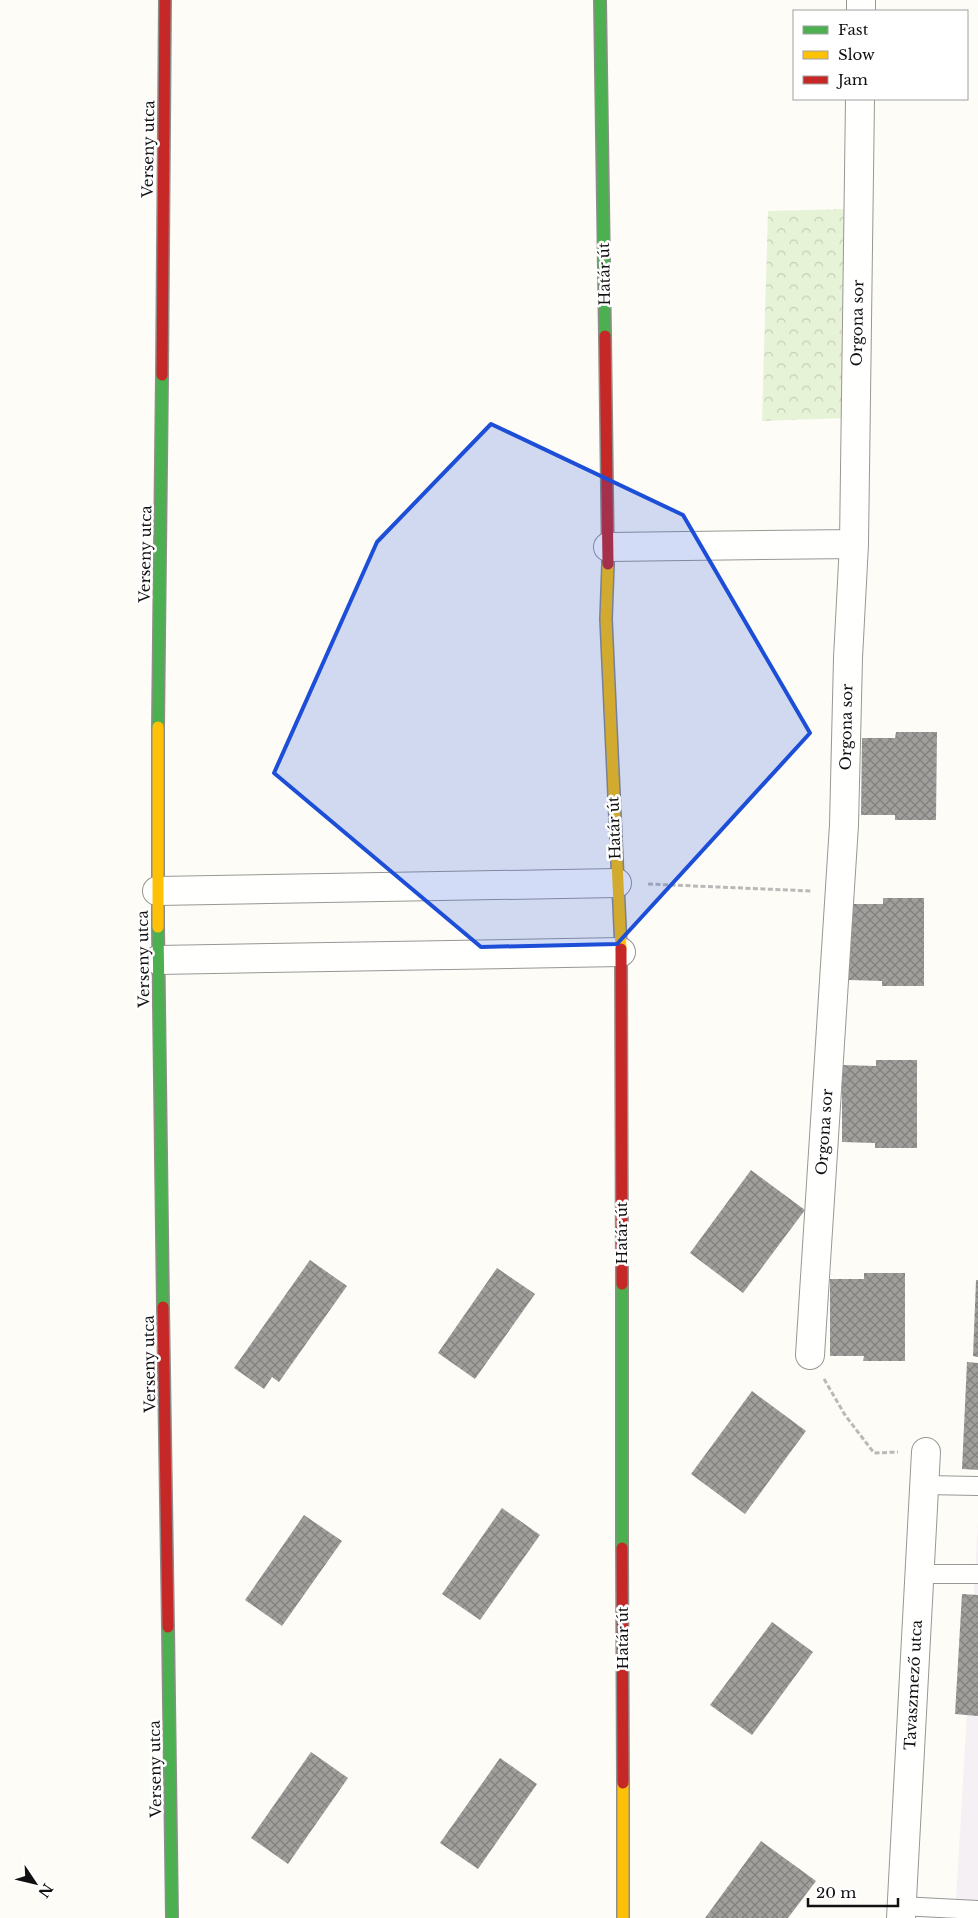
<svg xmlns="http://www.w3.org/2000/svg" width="978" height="1918" font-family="'Libre Baskerville',serif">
<defs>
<pattern id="park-crowns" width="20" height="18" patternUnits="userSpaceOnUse" patternTransform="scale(1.25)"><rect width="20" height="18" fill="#e7f3d7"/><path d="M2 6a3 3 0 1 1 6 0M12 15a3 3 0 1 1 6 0" fill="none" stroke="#c5cfb8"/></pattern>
<pattern id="building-cross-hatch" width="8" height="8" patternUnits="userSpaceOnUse" patternTransform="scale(1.25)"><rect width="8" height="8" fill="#a19f9c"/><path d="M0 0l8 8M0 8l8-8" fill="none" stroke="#82807e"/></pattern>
</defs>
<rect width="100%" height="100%" fill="#fdfcf7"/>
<path fill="#f5f0f3" d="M978,1522V1918H955Z"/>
<path fill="url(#park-crowns)" d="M849,209L844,418L762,421L768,211Z"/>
<path fill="url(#building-cross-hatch)" d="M896,732H937L936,820H895V815H861L862,738H895Z
M883,898H924V986H882V981L849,980V904H883Z
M876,1060H917V1148H875V1143L842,1142V1065L876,1066Z
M751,1170L805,1210L743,1293L690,1253Z
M310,1260L347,1286L279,1382L272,1377L264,1389L234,1368Z
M497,1268L535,1294L475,1379L438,1353Z
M864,1273H905V1361H863L864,1356H830V1279H864Z
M976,1280H978V1357L973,1356Z
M967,1362L978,1363V1470L962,1469Z
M752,1391L806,1431L745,1514L691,1474Z
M502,1508L540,1535L480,1620L442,1594Z
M304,1515L342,1541L282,1626L245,1600Z
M962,1594L978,1595V1716L955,1714Z
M772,1622L813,1652L752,1735L710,1705Z
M311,1752L348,1778L288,1864L251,1838Z
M500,1758L537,1784L478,1869L440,1843Z
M761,1841L816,1881L788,1918H705Z"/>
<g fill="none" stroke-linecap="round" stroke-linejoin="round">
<g stroke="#979795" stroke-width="20">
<path id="lane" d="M925,1485L978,1486
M918,1574H978
M901,1906L978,1910"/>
</g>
<g stroke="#979795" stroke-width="30">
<path id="street" d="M861,11V0
M608,547L854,544
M157,891L617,883
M158,960L621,952
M810,1355L844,825L848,658L854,544L860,99
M901,1918L926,1452"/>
</g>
<g stroke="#8e8d8b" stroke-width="14">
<path id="fast" d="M600,0L605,336
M158,727L162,375
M158,927L163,1307
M622,1284V1548
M168,1627L172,1918"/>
</g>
<g stroke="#8e8d8b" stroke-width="14">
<path id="slow" d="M608,564L606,619L621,949
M158,927V727
M623,1783V1918"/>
</g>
<g stroke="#8e8d8b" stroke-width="14">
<path id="jam" d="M605,336L608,564
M162,375L165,0
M621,949L622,1284
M163,1307L168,1627
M622,1548L623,1783"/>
</g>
<path stroke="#b9b9b8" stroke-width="3" stroke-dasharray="5 2.5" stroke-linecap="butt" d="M648,884L811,891
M824,1379L845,1415L874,1453L898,1452"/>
<use href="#lane" stroke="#fffffe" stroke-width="18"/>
<use href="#street" stroke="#fffffe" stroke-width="28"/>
<use href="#fast" stroke="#4caf50" stroke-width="11"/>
<use href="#slow" stroke="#ffc107" stroke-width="11"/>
<use href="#jam" stroke="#c62828" stroke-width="11"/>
</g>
<path fill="#1d4ed8" fill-opacity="0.2" stroke="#1d4ed8" stroke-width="4" stroke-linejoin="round" d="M491,424L683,515L810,733L617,944L481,947L274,773L377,542Z"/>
<g text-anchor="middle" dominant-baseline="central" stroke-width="5" stroke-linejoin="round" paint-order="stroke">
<g font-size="15" fill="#111" stroke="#fff">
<text transform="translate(148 149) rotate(-89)">Verseny utca</text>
<text transform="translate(604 274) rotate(-91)">Határ út</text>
<text transform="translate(857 323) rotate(-89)">Orgona sor</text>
<text transform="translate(145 554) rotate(-89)">Verseny utca</text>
<text transform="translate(846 727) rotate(-89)">Orgona sor</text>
<text transform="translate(614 828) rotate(-92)">Határ út</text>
<text transform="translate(143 959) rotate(-91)">Verseny utca</text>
<text transform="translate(824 1132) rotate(-86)">Orgona sor</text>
<text transform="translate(621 1233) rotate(-90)">Határ út</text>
<text transform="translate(149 1364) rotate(-91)">Verseny utca</text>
<text transform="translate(622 1638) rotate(-90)">Határ út</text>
<text transform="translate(913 1685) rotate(-87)">Tavaszmező utca</text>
<text transform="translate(155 1769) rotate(-91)">Verseny utca</text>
</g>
</g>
<rect x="793" y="10" width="175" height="90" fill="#ffffff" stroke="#a0a0a0"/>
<rect x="803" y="26" width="25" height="8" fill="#4caf50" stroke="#a0a0a0"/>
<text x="838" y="35" font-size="15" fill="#111111">Fast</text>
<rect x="803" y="51" width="25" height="8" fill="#ffc107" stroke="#a0a0a0"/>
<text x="838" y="60" font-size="15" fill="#111111">Slow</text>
<rect x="803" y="76" width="25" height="8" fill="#c62828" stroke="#a0a0a0"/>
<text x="838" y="85" font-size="15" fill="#111111">Jam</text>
<g transform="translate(35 1883) rotate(125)" stroke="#ffffff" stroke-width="4" paint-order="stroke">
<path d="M0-4L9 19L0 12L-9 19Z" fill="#111111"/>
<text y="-8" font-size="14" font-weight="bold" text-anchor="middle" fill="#111111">N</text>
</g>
<path d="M808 1898v8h90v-8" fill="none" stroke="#111111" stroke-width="2.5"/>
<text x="816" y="1898" font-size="15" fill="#111111" stroke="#ffffff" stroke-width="4" paint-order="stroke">20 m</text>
</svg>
